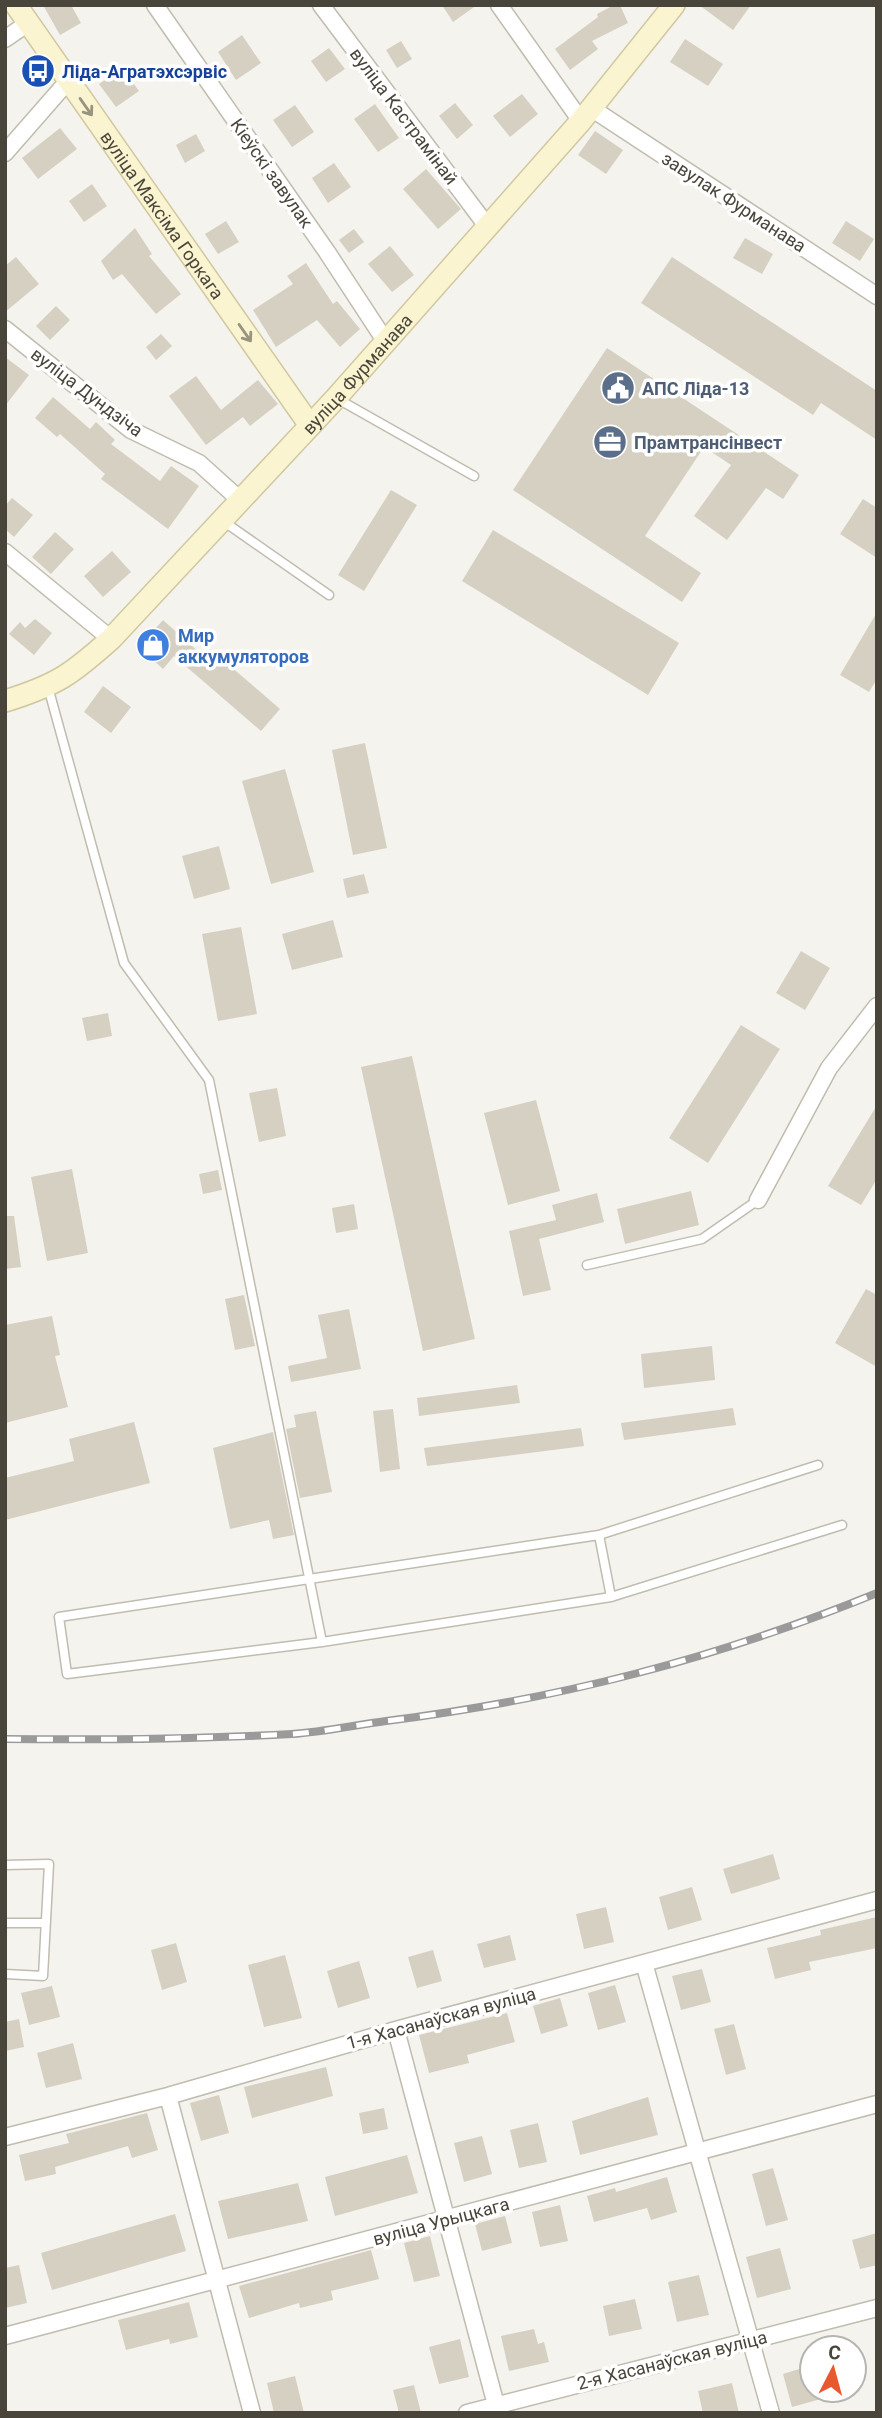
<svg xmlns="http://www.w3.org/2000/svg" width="882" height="2418" font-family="Roboto,sans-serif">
<rect width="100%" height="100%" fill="#f5f3ed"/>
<path fill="#d6d0c3" d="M43,5H71L81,23L60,35Z
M442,5H477L453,22Z
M614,5H620L628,23L592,41L598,49L570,70L555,49L598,17L597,14Z
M699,5H751L733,30Z
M242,35L261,63L236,80L218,52Z
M685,39L723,64L708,86L670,62Z
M401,41L412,59L397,68L386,50Z
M329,48L345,69L326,82L311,61Z
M122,68L139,91L116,107L99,84Z
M522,94L538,114L510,137L493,116Z
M455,103L473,125L457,139L439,116Z
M375,104L399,138L378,152L354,119Z
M295,105L314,132L292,147L273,120Z
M60,128L77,149L38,179L22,158Z
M595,131L623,150L606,174L578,155Z
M196,134L205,151L185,163L176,145Z
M334,163L351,187L328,203L312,178Z
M426,169L461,209L438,229L403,189Z
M92,184L107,206L84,222L69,201Z
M226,221L239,242L218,254L205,234Z
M846,221L874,239L860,261L832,243Z
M135,228L152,254L149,256L181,294L156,314L122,274L113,280L101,261Z
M354,229L364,242L349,253L339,240Z
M745,238L773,254L762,274L733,258Z
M390,246L414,275L392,292L368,264Z
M16,257L39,284L5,312V266Z
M672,257L877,391V440L821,403L813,415L641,303Z
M306,263L333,304L337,301L360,329L340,347L317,320L276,347L253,310L293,284L287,276Z
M56,306L70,320L50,340L36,326Z
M161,334L172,346L156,360L146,347Z
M607,348L799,475L783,499L766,488L727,540L694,516L731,465L704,447L645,536L701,573L682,602L513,490Z
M5,357L29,375L5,406Z
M196,376L221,410L258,380L278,404L250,426L243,417L206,445L169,396Z
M53,397L90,429L96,422L115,440L111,444L160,481L171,466L199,486L168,529L101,479L105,474L60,434L57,437L35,418Z
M391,490L417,505L364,591L338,575Z
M12,498L33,515L14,537L5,529V506Z
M863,499L877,508V558L840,534Z
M493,530L679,643L648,695L462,581Z
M55,532L74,549L51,574L32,557Z
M112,551L131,572L103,597L84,576Z
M877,612V679L869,692L840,675Z
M35,619L52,633L34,655L9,634L20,622L25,628Z
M163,620L201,654L208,647L280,709L261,731L174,656L163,669L139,647Z
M103,686L131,707L111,733L84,712Z
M365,743L387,848L353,855L332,750Z
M285,769L314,872L271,884L242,781Z
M219,846L230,889L194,899L182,856Z
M364,874L369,893L347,898L343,879Z
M333,920L343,957L292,970L282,934Z
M241,927L257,1014L218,1021L202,934Z
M801,951L830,968L805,1010L776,993Z
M108,1013L112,1036L87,1041L82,1018Z
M741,1025L780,1049L708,1163L669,1138Z
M412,1056L475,1339L423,1351L361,1067Z
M277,1088L286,1136L259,1142L249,1093Z
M536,1100L560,1191L508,1205L484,1113Z
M877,1105V1179L861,1205L828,1186Z
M72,1169L88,1253L47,1261L31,1177Z
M218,1170L222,1190L203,1194L199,1174Z
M691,1191L699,1225L625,1244L617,1209Z
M597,1193L604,1222L539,1239L551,1290L523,1296L509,1231L556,1220L552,1205Z
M354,1204L358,1229L336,1233L332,1208Z
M5,1216H14L21,1267L5,1269Z
M866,1289L877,1295V1367L835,1343Z
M244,1295L255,1346L235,1350L225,1299Z
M349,1309L361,1369L291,1382L288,1366L327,1358L318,1315Z
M52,1316L60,1355L55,1356L68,1407L5,1423V1325Z
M712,1346L715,1380L644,1388L641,1354Z
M517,1385L520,1403L419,1416L417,1398Z
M733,1408L736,1425L624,1440L621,1423Z
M393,1409L400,1469L380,1472L373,1411Z
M316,1411L332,1492L300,1498L286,1429L296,1427L294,1415Z
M134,1422L150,1483L5,1520V1478L74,1461L69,1439Z
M581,1428L584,1446L427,1466L424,1448Z
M273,1432L294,1535L273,1539L269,1520L230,1529L213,1448Z
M773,1854L780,1879L731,1894L723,1869Z
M692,1887L702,1920L668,1930L659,1897Z
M606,1907L614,1942L584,1949L576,1914Z
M877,1917V1948L809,1962L811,1970L775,1979L767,1948L821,1935L820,1930Z
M510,1935L516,1960L484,1968L477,1944Z
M176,1943L187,1982L162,1990L151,1950Z
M433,1950L442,1981L417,1988L408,1957Z
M285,1955L302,2018L264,2027L248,1965Z
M359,1961L370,1998L338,2008L327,1971Z
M702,1969L711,2002L681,2010L672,1976Z
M615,1985L626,2022L598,2030L588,1993Z
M52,1986L60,2017L29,2025L21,1993Z
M560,1998L568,2026L541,2034L533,2006Z
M507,2013L515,2042L467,2055L469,2063L429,2073L419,2035Z
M19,2019L24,2047L5,2051V2022Z
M734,2024L746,2069L726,2075L714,2029Z
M73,2043L82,2079L46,2088L37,2053Z
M326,2067L333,2096L252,2118L244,2087Z
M219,2095L229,2133L201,2141L190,2103Z
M648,2097L658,2135L580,2155L572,2121Z
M384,2108L388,2129L363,2134L359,2113Z
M147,2113L158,2150L132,2158L128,2146L55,2167L56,2174L25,2181L19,2155L69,2143L66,2134Z
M538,2123L547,2162L519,2168L510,2130Z
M482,2136L492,2174L464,2182L454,2143Z
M407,2155L418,2193L335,2216L325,2177Z
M773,2168L788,2220L766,2226L752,2174Z
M667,2177L677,2212L651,2220L647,2208L594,2222L587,2196L615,2188L616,2192Z
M298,2183L308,2221L228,2239L218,2201Z
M560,2205L568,2241L540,2247L532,2212Z
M175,2214L186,2251L52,2290L41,2253Z
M505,2216L512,2243L482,2251L475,2224Z
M877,2233V2265L860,2269L852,2240Z
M430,2236L440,2276L414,2282L404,2243Z
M780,2248L791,2289L757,2298L746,2257Z
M371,2250L379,2279L331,2291L333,2300L300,2308L299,2303L249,2318L239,2286Z
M19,2265L27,2303L5,2308V2268Z
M699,2275L709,2315L677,2322L668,2282Z
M635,2299L642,2329L609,2336L603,2306Z
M189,2302L198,2337L170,2344L169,2339L126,2350L118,2320Z
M534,2329L538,2344L544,2342L549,2362L509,2371L501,2336Z
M460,2339L469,2377L439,2384L429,2347Z
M812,2365V2390H838L839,2394L792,2407L783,2374Z
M295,2376L304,2413H274L267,2383Z
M732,2383L739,2413H703L698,2391Z
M414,2385L421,2413H399L393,2390Z"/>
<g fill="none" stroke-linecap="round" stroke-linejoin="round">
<g stroke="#c0bcaf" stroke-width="11">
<path id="lane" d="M336,398L474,476
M223,521L329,595
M48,687L124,963L209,1080L322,1642
M587,1265L702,1239L758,1200
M599,1535L611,1597L842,1525
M611,1597L322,1642L67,1674L59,1617L599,1535L818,1465
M5,1865L49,1864L43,1976L5,1974
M5,1923H46"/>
</g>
<g stroke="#c0bcaf" stroke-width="19">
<path id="street" d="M155,5L327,252L386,342
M321,5L487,226
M499,5L581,121
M5,39L28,23
M591,108L877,296
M5,153L68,81
M5,329L131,430L199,463L239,499
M5,552L111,639
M758,1200L829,1068L877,1006
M644,1963L771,2413
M396,2030L496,2405
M168,2096L252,2413
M5,2137L168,2096L396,2030L877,1900
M5,2336L877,2104
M467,2413L877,2308"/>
</g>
<g stroke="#d1c8a0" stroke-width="24">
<g id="secondary">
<path id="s1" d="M16,5L309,424"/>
<path id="s2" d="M5,701C57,685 72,674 111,639L336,398L581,121L674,5"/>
</g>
</g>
<use href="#lane" stroke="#fff" stroke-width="8"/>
<use href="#street" stroke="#fff" stroke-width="16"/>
<use href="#secondary" stroke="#fbf4d1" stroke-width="21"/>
<g stroke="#9a9a9a" stroke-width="8">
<path id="rail" d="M5,1739C100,1740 197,1739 292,1734C323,1732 355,1725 386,1721C560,1699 715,1659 877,1593"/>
</g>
<use href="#rail" stroke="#fff" stroke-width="5" stroke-dasharray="16" stroke-linecap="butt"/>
</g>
<defs><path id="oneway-shaft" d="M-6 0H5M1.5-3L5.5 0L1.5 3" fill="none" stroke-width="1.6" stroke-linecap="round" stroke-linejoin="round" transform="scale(1.75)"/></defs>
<g stroke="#99947e">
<use href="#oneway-shaft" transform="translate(86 107) rotate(55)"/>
<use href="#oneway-shaft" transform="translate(245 333) rotate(55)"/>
</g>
<defs>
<g id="bus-disc" transform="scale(1.75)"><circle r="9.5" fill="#1a4fb4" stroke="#fff"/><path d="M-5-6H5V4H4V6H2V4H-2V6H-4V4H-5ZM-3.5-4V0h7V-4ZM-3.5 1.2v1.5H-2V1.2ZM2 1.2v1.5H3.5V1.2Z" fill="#fff"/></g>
<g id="civic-disc" transform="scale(1.75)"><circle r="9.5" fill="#5c6f8a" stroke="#fff"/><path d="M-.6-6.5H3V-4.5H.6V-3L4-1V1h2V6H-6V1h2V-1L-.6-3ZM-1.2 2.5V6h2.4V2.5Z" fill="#fff"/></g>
<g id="office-disc" transform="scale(1.75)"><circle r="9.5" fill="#5c6f8a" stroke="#fff"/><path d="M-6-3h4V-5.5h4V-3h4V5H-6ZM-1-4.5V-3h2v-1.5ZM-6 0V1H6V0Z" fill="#fff"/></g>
<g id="shop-disc" transform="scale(1.75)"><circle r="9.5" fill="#3f7fe0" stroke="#fff"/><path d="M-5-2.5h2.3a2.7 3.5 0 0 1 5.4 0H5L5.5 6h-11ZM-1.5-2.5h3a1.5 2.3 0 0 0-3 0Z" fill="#fff"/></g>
</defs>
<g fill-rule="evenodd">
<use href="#bus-disc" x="38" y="71"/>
<use href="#civic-disc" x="618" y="388"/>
<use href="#office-disc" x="610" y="442"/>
<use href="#shop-disc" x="153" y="645"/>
</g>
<g text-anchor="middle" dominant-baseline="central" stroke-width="7" stroke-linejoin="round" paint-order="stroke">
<g font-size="18" font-weight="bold" fill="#164399" stroke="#fff" text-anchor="start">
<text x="62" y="71">Ліда-Агратэхсэрвіс</text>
</g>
<g font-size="18" fill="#49453a" stroke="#fff">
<text transform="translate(404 116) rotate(53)">вуліца Кастрамінай</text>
<text transform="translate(272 173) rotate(55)">Кіеўскі завулак</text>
<text transform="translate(734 202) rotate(33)">завулак Фурманава</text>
<text stroke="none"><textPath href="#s1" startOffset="256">вуліца Максіма Горкага</textPath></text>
<text stroke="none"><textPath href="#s2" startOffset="486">вуліца Фурманава</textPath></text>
<text transform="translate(87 392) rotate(37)">вуліца Дундзіча</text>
<text transform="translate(441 2018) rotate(-15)">1-я Хасанаўская вуліца</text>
<text transform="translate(441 2221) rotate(-15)">вуліца Урыцкага</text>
<text transform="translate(672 2360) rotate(-14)">2-я Хасанаўская вуліца</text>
</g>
<g font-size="18" font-weight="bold" fill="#4e5e75" stroke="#fff" text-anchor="start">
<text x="642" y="388">АПС Ліда-13</text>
<text x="634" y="442">Прамтрансінвест</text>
</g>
<g font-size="18" font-weight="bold" fill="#366cbe" stroke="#fff" text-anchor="start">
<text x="178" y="635">Мир<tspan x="178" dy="21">аккумуляторов</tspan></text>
</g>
</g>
<rect width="882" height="2418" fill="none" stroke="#49453a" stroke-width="14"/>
<g transform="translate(833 2369) rotate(6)"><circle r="33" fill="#ffffff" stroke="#b6b5b0" stroke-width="2"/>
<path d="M0-5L12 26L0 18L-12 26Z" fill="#ea592e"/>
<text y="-10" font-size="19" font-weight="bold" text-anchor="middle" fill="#49453a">С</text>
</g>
</svg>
